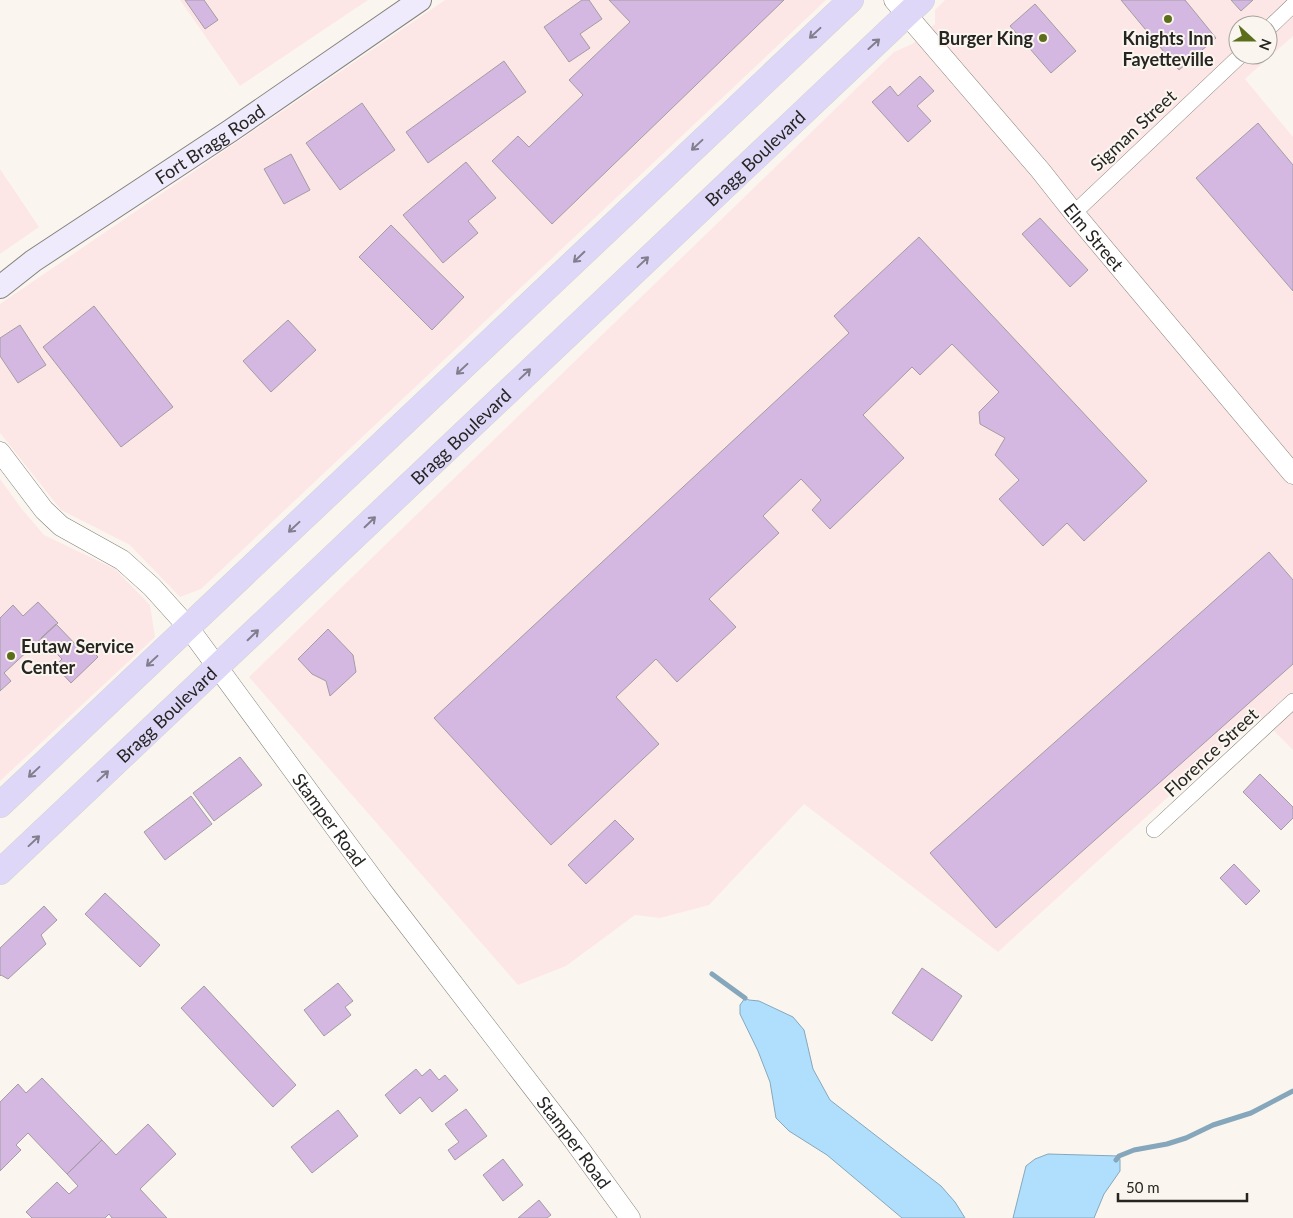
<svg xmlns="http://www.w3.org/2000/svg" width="1293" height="1218" font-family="Lato,sans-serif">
<rect width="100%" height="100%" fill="#faf6ef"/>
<path fill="#fde7e6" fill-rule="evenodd" d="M180,0H368L240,86Z
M445,0H826L201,589L180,597L130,545L61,510L0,433V304Z
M945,0H1293V36L1245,79L1293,137V750L1258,715L998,952L804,804L709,905L660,918L635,915L566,966L518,985L249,677L894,52L912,44L935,24V10ZM1238,25H1268V55H1238Z
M0,169L39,227L0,254Z
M0,479L21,508L44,535L115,569L150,605L155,637L0,781Z"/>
<path fill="#afdffd" stroke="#86a7bb" d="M745,998L749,1000L759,1001L793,1017L804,1030L813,1069L830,1100L941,1186L955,1202L965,1218H902L827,1155L789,1131L776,1118L770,1082L758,1051L740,1014V1005Z
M1048,1154L1119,1156L1120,1160V1171L1104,1194L1094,1218H1013L1026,1166L1035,1159Z"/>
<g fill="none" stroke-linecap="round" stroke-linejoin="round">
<path stroke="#86a7bb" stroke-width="5" d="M712,974L745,998
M1116,1160L1119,1156L1134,1150L1167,1144L1186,1138L1213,1125L1251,1113L1293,1091"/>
</g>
<path fill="#d4b8e1" stroke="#a19da3" d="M185,0H204L218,20L205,29Z
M582,0H589L602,19L580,34L590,48L569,62L544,27Z
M609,0H784L552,224L492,161L518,136L529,147L583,95L569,80L630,22Z
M1121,0H1185L1216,38L1179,70Z
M1231,0H1253L1241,11Z
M1035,4L1076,51L1051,73L1010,26Z
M504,61L526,92L428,163L406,132Z
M920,76L934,91L917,106L931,121L908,142L872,102L890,86L898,96Z
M362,103L395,150L340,190L306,143Z
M1258,123L1293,165V291L1196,178Z
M291,154L310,190L284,204L264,169Z
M466,162L496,198L468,221L478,233L443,263L403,215Z
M1040,218L1088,270L1070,287L1022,234Z
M391,225L464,297L432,330L359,257Z
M919,237L1147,481L1084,541L1067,523L1043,546L999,499L1019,480L995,455L1005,438L980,424L979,412L999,392L952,344L920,375L912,367L863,415L904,458L830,529L812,510L821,500L801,479L763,516L779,533L709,599L736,627L677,682L656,659L616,697L659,744L551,845L434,718L849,333L834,316Z
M94,306L173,407L121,447L43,347Z
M288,320L316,350L271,392L243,361Z
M20,325L46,365L18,383L0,356V338Z
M1269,552L1293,580V664L996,928L930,853Z
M38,602L58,623L4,673L11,681L0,691V618L13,605L23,616Z
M56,624L79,648L85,643L98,657L71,683L55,666L62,659L41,638Z
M328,629L353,655L356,672L330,696L326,681L312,674L298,659Z
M240,757L262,785L214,821L193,793Z
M1260,774L1293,807V818L1281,830L1243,792Z
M191,796L212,824L165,860L144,832Z
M615,820L634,839L586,884L568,865Z
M1234,864L1260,891L1246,905L1220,878Z
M105,893L160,945L140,967L85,914Z
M44,906L57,920L41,935L46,944L8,979L1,975L0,976V948Z
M922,968L962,996L932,1041L892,1013Z
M338,983L353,1001L345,1007L351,1015L324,1036L304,1010Z
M204,986L296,1085L273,1107L181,1008Z
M416,1069L422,1076L430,1069L439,1080L445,1075L458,1090L432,1112L420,1097L400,1114L385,1095Z
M42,1078L102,1140L67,1174L28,1133L16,1145L21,1150L0,1171V1102L18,1084L26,1093Z
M466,1109L487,1136L455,1160L448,1150L459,1142L445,1124Z
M338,1110L358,1136L312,1173L291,1147Z
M148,1124L176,1154L140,1189L167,1218H112L109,1214L105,1218H32L26,1212L57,1182L69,1194L78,1186L67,1174L102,1140L116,1155Z
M503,1159L523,1185L503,1201L483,1175Z
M539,1200L551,1215L547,1218H518Z"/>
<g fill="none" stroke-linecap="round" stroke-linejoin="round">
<g stroke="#84817b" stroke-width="16">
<path id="minor" d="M1268,29L1293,5
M1074,213L1241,55
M1154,830L1293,701"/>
</g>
<g stroke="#84817b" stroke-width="21">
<g id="tertiary">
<path id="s1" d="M894,0L1040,170L1074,213L1293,474"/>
<path id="s2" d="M0,452L44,510L61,526L122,560L152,587L188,627L381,890L574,1141L630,1218"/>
</g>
</g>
<g stroke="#84817b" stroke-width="24">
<g id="secondary">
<path id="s3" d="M0,287L33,261L230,131L420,0"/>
</g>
</g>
<g stroke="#d4d3d3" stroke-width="26">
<g id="primary">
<path d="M0,805L851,0"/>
<path id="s4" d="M0,872L922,0"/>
</g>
</g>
<use href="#minor" stroke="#fff" stroke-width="15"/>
<use href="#tertiary" stroke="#fff" stroke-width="20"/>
<use href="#secondary" stroke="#efebfc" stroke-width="22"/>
<use href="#primary" stroke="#dfd7f8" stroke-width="25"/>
</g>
<defs><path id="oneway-shaft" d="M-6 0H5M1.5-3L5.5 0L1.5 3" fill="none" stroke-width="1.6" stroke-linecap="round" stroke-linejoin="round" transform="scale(1.25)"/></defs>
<g stroke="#827e8d">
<use href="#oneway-shaft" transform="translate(815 33) rotate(137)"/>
<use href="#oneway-shaft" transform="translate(874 44) rotate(-42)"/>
<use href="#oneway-shaft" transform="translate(697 145) rotate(137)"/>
<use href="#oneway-shaft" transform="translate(579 257) rotate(136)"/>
<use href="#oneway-shaft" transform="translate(643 262) rotate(-43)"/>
<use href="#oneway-shaft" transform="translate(462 369) rotate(137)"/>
<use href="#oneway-shaft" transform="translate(525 374) rotate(-43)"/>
<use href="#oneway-shaft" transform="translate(370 522) rotate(-44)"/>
<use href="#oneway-shaft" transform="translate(294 527) rotate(137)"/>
<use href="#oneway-shaft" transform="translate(253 635) rotate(-44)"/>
<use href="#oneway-shaft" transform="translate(152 661) rotate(137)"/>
<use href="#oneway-shaft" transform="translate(34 772) rotate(137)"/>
<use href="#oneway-shaft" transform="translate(103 776) rotate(-43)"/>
<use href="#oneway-shaft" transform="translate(34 841) rotate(-43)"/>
</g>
<g fill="#5c6e1c" stroke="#faf6ef" stroke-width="2">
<circle cx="1168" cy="19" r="5"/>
<circle cx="1043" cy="38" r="5"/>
<circle cx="11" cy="656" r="5"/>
</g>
<g text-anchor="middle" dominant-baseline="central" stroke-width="4" stroke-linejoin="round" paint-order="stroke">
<g font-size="18" font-weight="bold" fill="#262522" stroke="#faf6ef" text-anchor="end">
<text x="1033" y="38">Burger King</text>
<text x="1168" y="38" text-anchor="middle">Knights Inn<tspan x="1168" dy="21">Fayetteville</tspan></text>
<text x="21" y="646" text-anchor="start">Eutaw Service<tspan x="21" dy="21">Center</tspan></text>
</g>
<g font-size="18" fill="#262522" stroke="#faf6ef">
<text transform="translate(1133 130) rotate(-43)">Sigman Street</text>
<text stroke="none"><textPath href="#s3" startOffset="254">Fort Bragg Road</textPath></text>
<text stroke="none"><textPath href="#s4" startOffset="1039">Bragg Boulevard</textPath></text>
<text stroke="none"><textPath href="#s1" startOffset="310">Elm Street</textPath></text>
<text stroke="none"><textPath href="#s4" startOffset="634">Bragg Boulevard</textPath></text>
<text stroke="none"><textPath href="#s4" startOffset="229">Bragg Boulevard</textPath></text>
<text transform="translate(1211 752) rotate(-43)">Florence Street</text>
<text stroke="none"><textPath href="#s2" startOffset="499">Stamper Road</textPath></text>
<text stroke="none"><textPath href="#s2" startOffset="904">Stamper Road</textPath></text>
</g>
</g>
<g transform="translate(1253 40) rotate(111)"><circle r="24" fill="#faf6ef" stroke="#a5a29d"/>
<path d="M0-4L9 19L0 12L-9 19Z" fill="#5c6e1c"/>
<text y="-8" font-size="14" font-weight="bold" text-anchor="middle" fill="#262522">N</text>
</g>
<path d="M1118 1193v8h129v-8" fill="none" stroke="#262522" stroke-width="2.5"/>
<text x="1126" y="1193" font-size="15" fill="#262522" stroke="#faf6ef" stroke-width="4" paint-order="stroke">50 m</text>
</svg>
